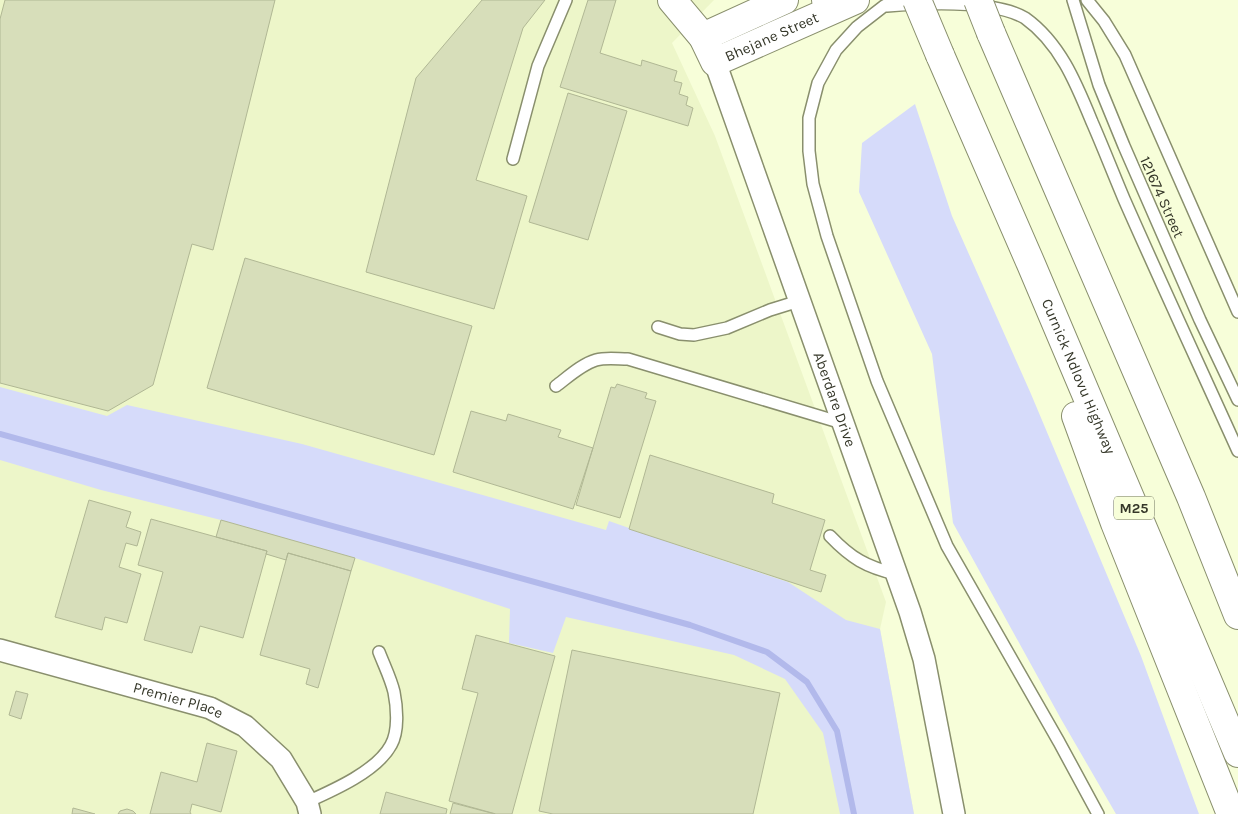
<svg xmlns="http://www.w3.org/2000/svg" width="1238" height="814" font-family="Karla,sans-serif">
<rect width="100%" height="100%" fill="#f7fed9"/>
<path fill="#edf6c9" d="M0,0H714L672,43L715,136L886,602L880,629L914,814H0Z"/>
<path fill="#d6dbfa" d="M915,104L952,216L1031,394L1141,656L1199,814H1116L1061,719L953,523L932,354L859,192L862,143Z
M0,387L107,416L127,405L302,444L606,530L609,521L700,553L788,582L846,620L880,629L914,814H840L823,733L785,679L734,655L566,617L553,653L509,643L510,609L355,558L221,520L101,490L0,460Z"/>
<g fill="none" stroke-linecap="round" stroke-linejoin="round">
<path stroke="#b2b9eb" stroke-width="6" d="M0,434L690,625L767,652L807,682L837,731L854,814"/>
</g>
<path fill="#d7deba" stroke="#b0b794" d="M5,0H275L213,250L192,244L153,385L108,411L0,383V19Z
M482,0H545L523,28L476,180L527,196L494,309L366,272L416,78Z
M588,0H616L600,53L641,66L642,60L677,71L674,81L682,83L679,94L688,97L686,105L693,108L688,126L560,87Z
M568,93L627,111L588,240L529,222Z
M245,258L472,326L434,455L207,388Z
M617,384L647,393L645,398L656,401L620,518L576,505L611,387L615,388Z
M471,411L506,421L508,414L561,430L558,437L593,448L573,509L453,472Z
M650,455L774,494L772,503L825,520L810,570L826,575L821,592L629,529Z
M89,500L131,512L126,527L141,532L137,546L126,543L119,567L141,574L127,623L105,617L102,630L55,617Z
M151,519L267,551L243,638L200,626L192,653L144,640L163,572L138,565Z
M221,520L355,558L351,571L288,553L286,560L266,554L267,551L216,537Z
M288,553L351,571L318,688L306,684L310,669L260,655Z
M476,635L555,656L512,814H496L449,801L478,693L462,689Z
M572,650L780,693L753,814H553L539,811Z
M16,691L28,694L21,719L9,715Z
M207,743L237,751L221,812L192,804L190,812L191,814H150L161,772L197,782Z
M386,792L447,809L446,814H380Z
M453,803L495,814H450Z
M73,808L95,814H72Z
M127,809L133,811L136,814H118L120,811Z"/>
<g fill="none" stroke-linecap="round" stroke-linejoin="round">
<g stroke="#898f6d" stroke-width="14">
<path id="service" d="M895,0L884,6L857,27L836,50L818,83L809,118V151L813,184L827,236L877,381L947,546L1059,742L1098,814
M1073,0L1099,85L1124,146L1200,320L1238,400
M1087,0L1104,21L1125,55L1238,312
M887,6C925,3 994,0 1025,18C1060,43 1076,83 1092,122C1103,147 1113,173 1124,199C1161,283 1200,367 1238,451
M513,159L538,66L566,0
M658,327L680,334L694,335L727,328L770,310L799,301
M556,386C568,377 582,364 596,360C606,357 618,359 628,359L842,423
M830,536C851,558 866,567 896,574
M307,802C334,790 377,771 391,745C399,731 397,707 394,692C391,679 384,665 379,652"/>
</g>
<g stroke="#898f6d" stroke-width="24">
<g id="minor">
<path id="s1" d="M715,62L910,612L924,659L954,814"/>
<path id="s2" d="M0,650L210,708L245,726L281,759L307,802L310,814"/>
</g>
</g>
<g stroke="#898f6d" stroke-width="30">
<g id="tertiary">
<path id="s3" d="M672,0L703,37L715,62L855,0"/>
<path d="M703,37L784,0"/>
</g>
</g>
<g stroke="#898f6d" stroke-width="30">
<g id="primary">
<path d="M826,0L831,10"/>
<path d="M991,33L1191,497L1238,615"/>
<path id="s4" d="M940,55L1031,264L1238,753"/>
<path d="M1076,416L1115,523L1231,814"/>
</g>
</g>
<use href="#service" stroke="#fff" stroke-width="11"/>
<use href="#minor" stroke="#fff" stroke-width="21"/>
<use href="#tertiary" stroke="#fff" stroke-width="28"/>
<use href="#primary" stroke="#fff" stroke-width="28"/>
<g stroke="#898f6d" stroke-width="30" stroke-linecap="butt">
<path id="primary-bridge" d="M917,0L940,55
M978,0L991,33"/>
</g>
<use href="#primary-bridge" stroke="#fff" stroke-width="28"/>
</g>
<g text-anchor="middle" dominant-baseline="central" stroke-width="4" stroke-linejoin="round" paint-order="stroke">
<rect fill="#f7fed9" stroke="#6f735e" stroke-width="1" x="1114" y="496.5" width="40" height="23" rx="4"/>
<g font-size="14" font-weight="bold" fill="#353729">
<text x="1134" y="508">M25</text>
</g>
<g font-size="15" fill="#353729" stroke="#f7fed9">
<text stroke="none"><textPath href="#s3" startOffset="138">Bhejane Street</textPath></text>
<text transform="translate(1162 197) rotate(66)">121674 Street</text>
<text stroke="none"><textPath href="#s4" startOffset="350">Curnick Ndlovu Highway</textPath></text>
<text stroke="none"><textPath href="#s1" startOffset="358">Aberdare Drive</textPath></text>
<text stroke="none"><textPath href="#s2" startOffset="185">Premier Place</textPath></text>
</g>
</g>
</svg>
